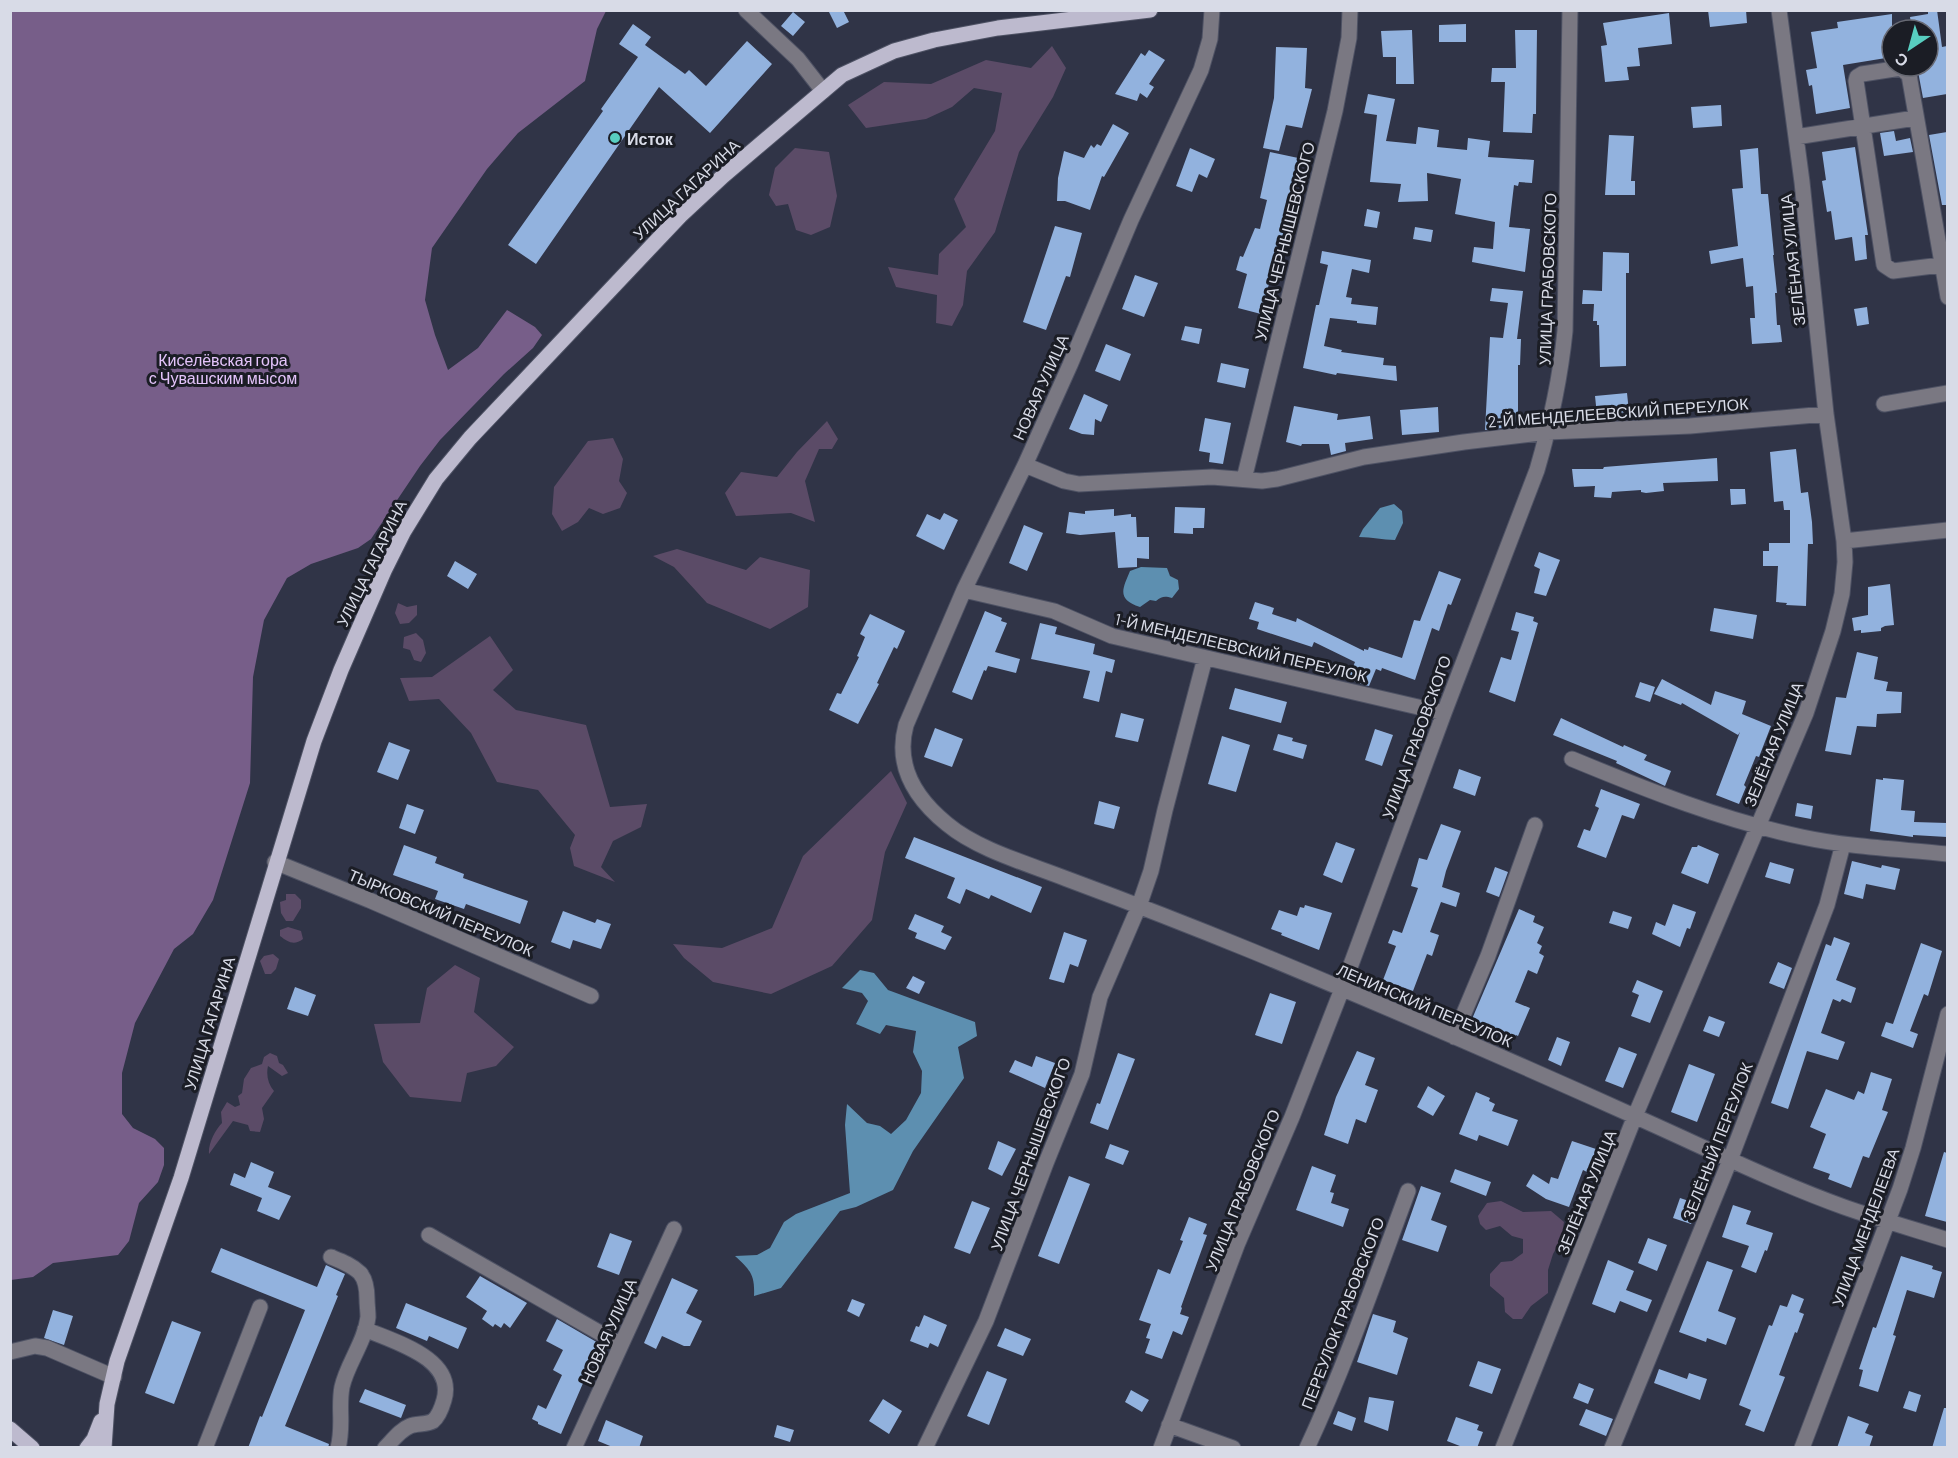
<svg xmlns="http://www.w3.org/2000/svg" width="1958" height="1458" font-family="Barlow,sans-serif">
<rect width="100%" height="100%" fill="#303447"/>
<path fill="#5b4b67" d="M1052,46L1066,68L1053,97L1019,152L995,232L967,271L963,305L952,326L936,323L937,295L896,287L888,267L938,275L939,254L966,227L954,199L995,131L1002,93L974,88L952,107L926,119L866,128L848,105L884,82L931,84L986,60L1031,68Z
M795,148L829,152L837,196L830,227L811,235L796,230L788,204L776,206L769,195L775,168Z
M827,421L838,439L832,449H819L805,481L815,522L791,513L736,516L725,493L741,472L777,477L797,452Z
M613,438L623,459L619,481L627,493L620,508L603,514L589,508L578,522L562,531L552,514L554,487L588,441Z
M677,549L746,570L760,557L810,570L808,607L770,629L707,603L674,567L653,556Z
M398,603L407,607L417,605V615L409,623L400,624L395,613Z
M416,633L423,640L426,653L421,662L414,660L410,650L403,648L404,637Z
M490,636L513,670L493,690L516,710L586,725L610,807L647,804L641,827L613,841L601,867L615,882L574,866L570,848L575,835L538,790L497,782L471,733L439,699L409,701L400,678L432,677Z
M891,771L907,803L885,852L872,920L832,966L771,994L713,982L684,958L673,944L722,948L772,928L803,856Z
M286,894H295L301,900V908L293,921H286L281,913L280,902L286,900Z
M288,927L301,931L303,939C294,946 288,942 280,936V930Z
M273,954L279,959L276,969L271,974H265L260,961L264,956Z
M455,965L480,978L474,1012L514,1047L496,1066L467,1073L461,1102L410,1097L383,1062L374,1024L420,1023L427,988Z
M270,1053L277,1056L279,1063L283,1065L288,1073L282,1076L268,1066C266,1075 268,1084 274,1091L262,1108L264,1119L260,1132L250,1131L248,1125L233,1121L209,1154C208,1144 215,1130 222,1123L221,1112L227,1102L235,1107L240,1105L238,1096L242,1093L244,1079L251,1068L262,1064L264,1057Z
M1501,1201L1523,1212L1551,1211L1564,1222L1561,1240L1553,1254L1548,1270V1293L1531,1306L1522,1319H1513L1505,1312L1504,1298L1490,1286V1274L1501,1262L1512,1261L1523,1253V1239L1512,1236L1500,1226L1486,1230L1480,1224L1478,1216L1487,1203Z"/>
<path fill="#775e89" d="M10,11H606L597,29L585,81L518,133L487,169L432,248L425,300L435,335L448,370L478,348L507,310L535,327L542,335L533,348L504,374L440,440L420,466L371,539L358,548L311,564L287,578L264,620L253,677L250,783L213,900L193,934L174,949L135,1023L122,1073V1114L133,1128L155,1139L164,1148V1165L158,1182L139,1203L129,1241L118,1255L53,1263L33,1277L11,1280Z"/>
<path fill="#5d8fb0" d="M1394,504L1402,511L1403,523L1395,540C1382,540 1373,537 1359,537L1363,529L1380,508Z
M1141,567L1167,568L1170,576L1178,580L1179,589L1172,598C1165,596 1162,596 1156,601L1150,600L1140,607C1117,599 1122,590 1130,571Z
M860,970L874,973L888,990L975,1022L977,1036L958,1047L964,1078L913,1151L893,1190L856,1207L840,1211L781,1288L754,1296C755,1274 750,1270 735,1256L757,1255L770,1248L784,1222L796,1214L850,1193L845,1125L847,1104L867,1123L880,1126L891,1134L906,1120L921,1093L922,1071L913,1052L916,1031L886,1025L880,1034L856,1024L868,1001L862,993L842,988Z"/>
<path fill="#92b2de" d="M828,10H843L849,22L837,28Z
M1708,10H1746L1747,23L1710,27Z
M1928,10H1937L1942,47L1947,46V94L1923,98L1917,66H1928V30H1912L1910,17L1928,14Z
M793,12L805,22L793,36L781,26Z
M1669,13L1672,44L1638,48L1640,66L1627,67L1629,80L1605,82L1601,46L1607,45L1603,23Z
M1892,14V57L1843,65L1850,108L1816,114L1812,85L1809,86L1806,70L1817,68L1811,32L1838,28L1837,22Z
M633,24L651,37L645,45L685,74L689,70L706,86L747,41L772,64L710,133L659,87L536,264L508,245L603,111L601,109L638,57L619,44Z
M1466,24V42H1439V25Z
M1412,30L1414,84H1396V57H1383L1381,31Z
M1515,30H1537L1536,114H1533L1532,133L1503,132L1505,82H1491L1492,68H1516Z
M1276,47L1307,48L1305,88L1312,89L1302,128L1286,125L1279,151L1263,148L1274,98Z
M1149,50L1165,60L1149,84L1154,87L1147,98L1140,93L1137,101L1115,94L1141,53L1145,56Z
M1368,94L1395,99L1386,141L1416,144L1418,127L1439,130L1437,147L1467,150L1468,138L1490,141L1488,157L1534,160L1532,183L1519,182L1518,186L1514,185L1509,227L1530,229L1525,272L1472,262L1474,247L1493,249L1495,222L1455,214L1461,179L1427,173L1428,201L1398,202L1401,184L1370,182L1377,115L1364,113Z
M1721,105L1722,126L1693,128L1691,107Z
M1113,124L1129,133L1104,177L1102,176L1090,210L1065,201H1057L1058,178L1064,151L1084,158L1091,145L1094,148L1097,144L1101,146Z
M1894,131L1896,141L1910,138L1913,152L1884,156L1880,133Z
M1947,132V205H1942L1929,135Z
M1609,135L1634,136L1631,181H1635V195H1605Z
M1855,147L1868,235H1865L1867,259L1855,261L1852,237L1835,240L1831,211L1827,212L1822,181L1826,180L1822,152Z
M1190,148L1215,159L1207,178L1199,174L1192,192L1176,186Z
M1758,148L1761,194H1768L1774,255H1773L1777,293H1775L1777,325H1780L1782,342L1752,344L1750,318H1755L1753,286L1746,287L1743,258L1711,264L1709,251L1738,246L1732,189L1743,188L1740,150Z
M1270,152L1303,159L1294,200L1302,202L1297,223L1291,221L1287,240L1281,238L1261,314L1238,308L1247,274L1236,270L1240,256L1243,257L1255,228L1260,229L1267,200L1260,198Z
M1367,209L1380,212L1377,228L1364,226Z
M1055,226L1082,233L1070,277L1066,276L1046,330L1023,322Z
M1415,227L1433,230L1431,242L1413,239Z
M1322,251L1371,260L1369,273L1352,269L1346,297L1352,298L1351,304L1378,307L1376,325L1357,323V321L1330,318L1324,346L1342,350L1341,352L1384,358L1383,365L1396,366L1397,381L1337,373L1336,375L1303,368L1316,305H1319L1328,265L1320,263Z
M1603,252L1629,253V273H1626V366L1600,367L1599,325H1597V321H1593L1594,304H1582L1583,290L1602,291Z
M1135,275L1158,283L1144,317L1122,309Z
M1492,288L1523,291L1517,339H1521L1520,365H1518V426L1485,430L1490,337L1503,338L1508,303L1490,301Z
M1867,307L1869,324L1857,326L1854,309Z
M1185,326L1202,329L1199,344L1181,340Z
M1106,344L1131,354L1120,381L1095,371Z
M1221,363L1249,369L1245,388L1217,382Z
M1627,393L1629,412L1597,415L1595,396Z
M1084,394L1108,405L1101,422L1095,419L1094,435L1082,434L1069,429Z
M1294,406L1338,414L1337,420L1370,416L1373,439L1345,443L1346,451L1331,455L1329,444H1302L1301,446L1286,442Z
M1438,407L1439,432L1402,435L1400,410Z
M1205,418L1231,423L1223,464L1209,462L1210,453L1199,451Z
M1796,449L1801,493L1808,492L1812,522L1813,544H1808L1806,606L1786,605L1787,603L1776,602L1778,566H1763V551H1769V543H1790V510H1784L1783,501L1774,502L1770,452Z
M1717,458L1718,481L1663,483L1664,491L1646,493L1641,492V490L1612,492L1611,498L1594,497L1595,486L1574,487L1572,469H1603L1604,467Z
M1730,489H1745L1746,504L1731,505Z
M1175,507L1205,508L1204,528H1193V534L1174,533Z
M1114,509V516L1131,514V517H1136L1137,537H1149V559L1137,558V567L1118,568L1115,532L1080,535L1066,533L1069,512L1085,514V511Z
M944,513L958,520L944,550L916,536L927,514L940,520Z
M1024,525L1043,533L1027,571L1009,563Z
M1539,552L1560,560L1546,596L1534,593L1540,569L1534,566Z
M455,561L477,574L468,589L447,576Z
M1439,571L1461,579L1451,605L1448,604L1439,631L1432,628L1415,680L1382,668L1381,671L1376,669L1369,686L1357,683L1348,679L1355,662L1314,642L1312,647L1257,629L1259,622L1249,619L1255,602L1274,608L1272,614L1296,622L1297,618L1364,651V649L1368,650L1369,647L1402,658L1414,620L1420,621Z
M1890,584L1894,625L1885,626L1881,628V631L1861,633V630L1854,631L1852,618L1868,615V587Z
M1714,608L1757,615L1753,639L1710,631Z
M985,611L1002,618L1001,621L1007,623L995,652L1020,659L1016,673L988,666L986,671L984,670L972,700L952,692Z
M1516,612L1534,617L1533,621L1538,623L1515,702L1489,692L1501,657L1511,660L1519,632L1511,630Z
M870,614L905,631L897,649L894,647L877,683L879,684L858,724L829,710L837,693L841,694L859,657L857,656L865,637L860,634Z
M1040,623L1057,627L1055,634L1095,644L1093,654L1115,660L1112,673L1106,671L1099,702L1083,698L1090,671L1031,659Z
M1857,652L1878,657L1874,679L1888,682L1886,691L1902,692L1901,713L1877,714L1876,727L1857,726L1851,755L1825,751L1836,697L1846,698Z
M1662,679L1711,705L1715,691L1746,701L1742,714L1771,726L1759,757L1756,756L1744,785L1746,787L1739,804L1716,795L1740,732L1738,735L1682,703L1681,705L1654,694Z
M1640,682L1655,687L1650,702L1635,697Z
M1235,688L1287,702L1281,723L1229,709Z
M1121,713L1144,719L1138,742L1115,737Z
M1561,718L1623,747L1624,745L1647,755L1644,760L1671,771L1665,786L1616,763L1617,761L1553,735Z
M935,728L963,739L952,767L924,757Z
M1375,729L1393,735L1382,766L1365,760Z
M1278,734L1293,738L1292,741L1307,745L1303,759L1273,750Z
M1222,736L1250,745L1236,792L1208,784Z
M389,742L410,750L398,780L377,772Z
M1459,769L1481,777L1475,796L1453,788Z
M1883,778L1904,780L1901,810L1915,811L1914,822L1947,823V837L1913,835V837L1870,831L1876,779L1883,780Z
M1601,789L1640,804L1634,819L1622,815L1606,858L1577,847L1584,829L1590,831L1599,808L1595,806Z
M1099,801L1120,807L1114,829L1094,824Z
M1797,803L1813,806L1811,819L1795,816Z
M407,804L424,810L415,834L399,828Z
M1441,824L1461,831L1446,871L1442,887L1460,893L1456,907L1441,902L1430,932L1439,935L1432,956L1427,954L1413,991L1383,980L1396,946L1388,943L1393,930L1402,933L1418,888L1411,886L1419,858L1427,860Z
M914,837L1042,887L1031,913L991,895L989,899L966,889L960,904L947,898L955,878L905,858Z
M1336,842L1355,849L1342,883L1323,875Z
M404,845L437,857L435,863L464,874L463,878L528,901L520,924L466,904L464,909L435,899L438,891L393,875Z
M1698,845L1719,854L1708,884L1681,873L1692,847H1697Z
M1852,861L1881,868L1882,865L1900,869L1895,890L1866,884L1863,899L1844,894Z
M1770,862L1794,869L1790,884L1765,877Z
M1495,867L1508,872L1499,897L1486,892Z
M1673,904L1696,912L1690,929L1687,928L1680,947L1652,934L1656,922L1665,926Z
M1305,905L1332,913L1319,950L1281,935L1282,933L1271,929L1279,910L1297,916L1300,907L1304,908Z
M1519,909L1535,916L1533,922L1544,927L1537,943L1542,946L1539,953L1544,956L1537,974L1528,970L1515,1002L1530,1008L1518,1036L1516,1035L1513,1041L1488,1031L1490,1027L1472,1019Z
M563,911L595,923L597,919L611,924L601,949L573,940L570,949L551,942Z
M1613,911L1632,917L1628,929L1609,923Z
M915,914L944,926L941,932L952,937L945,950L915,938L917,933L908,929Z
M1064,932L1087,940L1078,967L1070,964L1064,983L1049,979Z
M1834,937L1850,943L1836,980L1856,988L1851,1003L1842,999L1840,1002L1833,999L1821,1033L1845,1042L1838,1060L1807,1051L1788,1109L1771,1103L1826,944L1831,946Z
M1921,943L1942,951L1928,996L1924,994L1910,1031L1918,1034L1913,1048L1881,1036L1886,1022L1893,1024Z
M1778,962L1792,968L1784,989L1769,983Z
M913,976L925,982L919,994L906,988Z
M1637,980L1663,991L1650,1023L1631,1016L1639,995L1632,992Z
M295,987L316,995L308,1016L287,1009Z
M1270,993L1296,1002L1282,1044L1255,1035Z
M1709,1016L1725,1022L1719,1037L1703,1031Z
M1557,1037L1570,1042L1561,1066L1548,1060Z
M1619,1047L1637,1054L1623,1088L1605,1081Z
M1357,1051L1375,1058L1365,1085L1378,1090L1366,1123L1356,1119L1348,1144L1324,1135L1336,1097Z
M1118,1053L1135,1059L1108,1130L1090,1123L1097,1103L1100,1104Z
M1036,1056L1055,1063L1045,1088L1009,1072L1015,1060L1032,1067Z
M1689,1064L1715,1074L1697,1122L1671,1112Z
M1871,1072L1892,1079L1882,1110L1888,1112L1869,1158L1863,1156L1851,1188L1828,1179L1830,1174L1813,1168L1826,1134L1810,1127L1826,1089L1854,1100L1858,1091L1864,1094Z
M1428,1086L1445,1096L1433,1116L1417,1107Z
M1476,1092L1490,1098L1489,1101L1495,1104L1492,1111L1518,1120L1508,1146L1479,1135L1477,1141L1459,1134Z
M998,1141L1016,1149L1002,1176L988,1169Z
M1572,1141L1596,1149L1589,1168L1587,1172L1583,1170L1569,1207L1546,1199L1526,1186L1533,1174L1549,1184L1551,1177L1558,1179Z
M1110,1144L1129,1151L1123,1165L1105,1158Z
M1944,1152L1947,1153V1222L1925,1216Z
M251,1162L274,1172L268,1187L291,1196L279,1220L257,1211L262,1198L230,1185L234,1173L245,1178Z
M1312,1166L1336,1175L1330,1192L1334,1193L1331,1203L1349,1209L1343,1227L1296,1210Z
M1455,1169L1491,1182L1486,1196L1450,1182Z
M1069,1176L1090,1184L1059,1264L1038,1256Z
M1421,1186L1441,1193L1431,1220L1447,1226L1438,1252L1402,1240Z
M1680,1198L1698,1204L1691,1224L1673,1218Z
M972,1201L990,1208L970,1254L954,1248Z
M1733,1205L1751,1211L1746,1224L1773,1233L1767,1251L1765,1250L1756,1273L1741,1267L1749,1246L1722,1237Z
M1189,1217L1207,1224L1203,1234L1207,1235L1181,1307L1182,1308L1180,1314L1189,1317L1182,1335L1173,1331L1162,1359L1145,1353L1150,1339L1146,1338L1151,1324L1139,1320L1158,1269L1170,1274L1183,1241L1180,1240Z
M610,1233L632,1241L619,1275L597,1267Z
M1648,1238L1667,1245L1657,1271L1638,1263Z
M221,1248L317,1287L326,1265L345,1274L336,1295L338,1296L285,1426L329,1444L328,1448H248L260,1416L262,1417L305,1310L211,1272Z
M1901,1256L1933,1266L1932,1269L1942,1272L1934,1298L1907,1290L1893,1335L1896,1336L1878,1392L1859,1386L1863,1370L1859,1369L1873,1327L1876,1328Z
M1608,1260L1634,1271L1626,1290L1652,1300L1647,1312L1620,1301L1615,1313L1592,1304Z
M1707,1261L1733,1270L1718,1311L1736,1318L1726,1345L1707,1338L1706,1342L1679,1332Z
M480,1276L527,1303L510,1328L504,1323L501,1328L495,1324L493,1327L482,1319L487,1311L466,1297Z
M672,1278L698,1290L686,1313L702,1321L690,1346H684L662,1336L656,1349L644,1343Z
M1792,1294L1804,1299L1799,1312L1804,1314L1797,1333L1795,1332L1779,1375L1785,1377L1764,1432L1745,1425L1751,1410L1739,1405L1769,1325L1772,1326L1780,1305L1787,1307Z
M852,1299L865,1304L859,1317L847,1311Z
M406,1303L467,1328L458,1349L429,1336L427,1341L396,1328Z
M53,1310L73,1316L64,1345L44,1338Z
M1373,1314L1396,1321L1393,1332L1408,1338L1397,1375L1357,1362Z
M924,1315L947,1325L938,1347L930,1343L928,1348L910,1341L916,1326L919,1327Z
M557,1319L600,1344L561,1434L538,1424V1422L532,1419L538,1405L546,1409L562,1375L553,1370L563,1350L546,1341Z
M172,1321L201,1332L174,1404L145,1393Z
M1005,1328L1031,1339L1023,1356L997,1346Z
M1478,1361L1501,1369L1492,1394L1469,1386Z
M1659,1369L1687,1379L1689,1373L1707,1379L1700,1400L1654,1383Z
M987,1371L1007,1379L989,1425L967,1416Z
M1579,1383L1594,1389L1588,1404L1573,1398Z
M365,1389L406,1405L401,1418L359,1402Z
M1131,1390L1149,1400L1142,1412L1125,1402Z
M1909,1391L1921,1395L1916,1412L1903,1408Z
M1369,1397L1394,1401L1388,1431L1364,1422Z
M883,1399L902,1411L889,1434L869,1421Z
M1944,1408H1947V1448H1932Z
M1586,1409L1613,1419L1606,1436L1579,1425Z
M1338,1411L1356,1418L1352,1431L1333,1424Z
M1848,1416L1869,1424L1865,1433L1873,1436L1869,1448H1837Z
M1456,1417L1479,1425L1477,1430L1483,1432L1477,1448H1465L1447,1441Z
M606,1420L643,1436L639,1448H615L598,1441Z
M777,1425L794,1430L790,1442L774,1437Z"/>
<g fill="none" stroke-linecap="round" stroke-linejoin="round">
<g stroke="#4e5264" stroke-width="17">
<path id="minor" d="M746,10L798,59L823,91
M1212,10L1210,39L1201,70L1131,220L1070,365L1025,465L964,590L906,725C895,765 915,798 947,824C978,850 1029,864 1067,879C1129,902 1191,926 1252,951C1380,1004 1508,1059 1634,1116C1704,1147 1772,1181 1844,1207C1878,1219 1913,1229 1948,1240
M1796,137L1915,118
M1941,265L1893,271L1884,265L1856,81L1857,77L1862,74L1901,68L1909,75L1948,297
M1884,404L1948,393
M1025,465L1064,481L1079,484L1212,477L1262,481L1277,479L1364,457L1464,442L1548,432L1690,426L1826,414
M1244,479L1335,111L1349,38L1350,10
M1844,541L1948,530
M964,590L1054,611L1112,636L1444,713
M1572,759C1647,790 1722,820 1802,837C1849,847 1899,849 1948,854
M275,862L369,900L591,996
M1454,1037L1488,956L1535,825
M429,1235L621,1345
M331,1257C341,1261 352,1265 360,1273C366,1280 367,1289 367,1299C367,1305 368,1311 368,1317C365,1342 347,1364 342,1387C338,1408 344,1426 338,1448
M365,1329C394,1342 456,1358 444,1400C442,1407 439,1416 433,1421C426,1425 417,1423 410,1426C400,1430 393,1440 385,1448
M10,1352L35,1346L47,1348L114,1377
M1169,1425L1233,1448
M205,1448L260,1307
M574,1448L674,1229
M925,1448L986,1321L1046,1163L1082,1074L1100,997L1139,906L1151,871L1165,810L1205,658
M1161,1448L1237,1245L1292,1117L1342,989L1444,713L1537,470C1551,422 1560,381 1565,331L1570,10
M1307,1448C1346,1364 1376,1277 1408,1191
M1503,1448L1635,1116L1806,713L1833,631L1842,594L1845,562L1844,541L1826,414L1802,182L1779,10
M1612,1448L1730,1160L1827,905L1843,844
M1802,1448L1900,1189L1913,1148L1948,1014"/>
</g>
<g stroke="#4e5264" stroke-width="17">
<path id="major" d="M10,1429L32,1448
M87,1448L94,1439L101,1421
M104,1448L107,1404L117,1361L181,1178L314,741L341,670L384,571L404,531L436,479L470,438L680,216L723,176L842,75L894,51L934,40L998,28L1150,10"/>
</g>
<use href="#minor" stroke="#7a7882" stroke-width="15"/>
<use href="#major" stroke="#bdbace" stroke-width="15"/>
</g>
<circle fill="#58cec0" stroke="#1b1d25" stroke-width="2" cx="615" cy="138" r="6"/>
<g text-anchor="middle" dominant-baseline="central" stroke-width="6" stroke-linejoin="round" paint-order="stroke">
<g font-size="16" font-weight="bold" fill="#d8dbe7" stroke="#1b1d25" text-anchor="start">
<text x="627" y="138">Исток</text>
</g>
<g font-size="16" fill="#d8dbe7" stroke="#1b1d25">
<text transform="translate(686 189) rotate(-43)">УЛИЦА ГАГАРИНА</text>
<text transform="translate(1284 241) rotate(-76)">УЛИЦА ЧЕРНЫШЕВСКОГО</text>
<text transform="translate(1792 260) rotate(-96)">ЗЕЛЁНАЯ УЛИЦА</text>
<text transform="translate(1547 279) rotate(-88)">УЛИЦА ГРАБОВСКОГО</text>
<text transform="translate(1040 387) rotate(-66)">НОВАЯ УЛИЦА</text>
<text transform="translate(1618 412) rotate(-4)">2-Й МЕНДЕЛЕЕВСКИЙ ПЕРЕУЛОК</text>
<text transform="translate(371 563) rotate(-64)">УЛИЦА ГАГАРИНА</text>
<text transform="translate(1241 647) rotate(13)">1-Й МЕНДЕЛЕЕВСКИЙ ПЕРЕУЛОК</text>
<text transform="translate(1416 737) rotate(-70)">УЛИЦА ГРАБОВСКОГО</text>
<text transform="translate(1773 744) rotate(-68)">ЗЕЛЁНАЯ УЛИЦА</text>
<text transform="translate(441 912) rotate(23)">ТЫРКОВСКИЙ ПЕРЕУЛОК</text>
<text transform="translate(1425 1005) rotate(23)">ЛЕНИНСКИЙ ПЕРЕУЛОК</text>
<text transform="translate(209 1023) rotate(-73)">УЛИЦА ГАГАРИНА</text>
<text transform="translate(1717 1141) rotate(-69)">ЗЕЛЁНЫЙ ПЕРЕУЛОК</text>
<text transform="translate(1030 1154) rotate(-70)">УЛИЦА ЧЕРНЫШЕВСКОГО</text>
<text transform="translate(1242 1190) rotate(-68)">УЛИЦА ГРАБОВСКОГО</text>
<text transform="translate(1586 1192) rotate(-68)">ЗЕЛЁНАЯ УЛИЦА</text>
<text transform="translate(1865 1227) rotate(-70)">УЛИЦА МЕНДЕЛЕЕВА</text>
<text transform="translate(1342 1313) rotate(-69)">ПЕРЕУЛОК ГРАБОВСКОГО</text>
<text transform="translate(608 1331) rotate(-66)">НОВАЯ УЛИЦА</text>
</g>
<g font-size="16" fill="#e4c4fb" stroke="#1b1d25">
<text x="223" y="359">Киселёвская гора<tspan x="223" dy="18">с Чувашским мысом</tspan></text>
</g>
</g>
<rect width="1958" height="1458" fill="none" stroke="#d8dbe7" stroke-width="24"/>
<g transform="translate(1910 48) rotate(216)"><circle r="28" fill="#1b1d25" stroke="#676973" stroke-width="1.5"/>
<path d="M0-4.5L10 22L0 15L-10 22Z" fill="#58cec0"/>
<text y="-9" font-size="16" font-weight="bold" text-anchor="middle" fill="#d8dbe7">С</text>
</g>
</svg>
